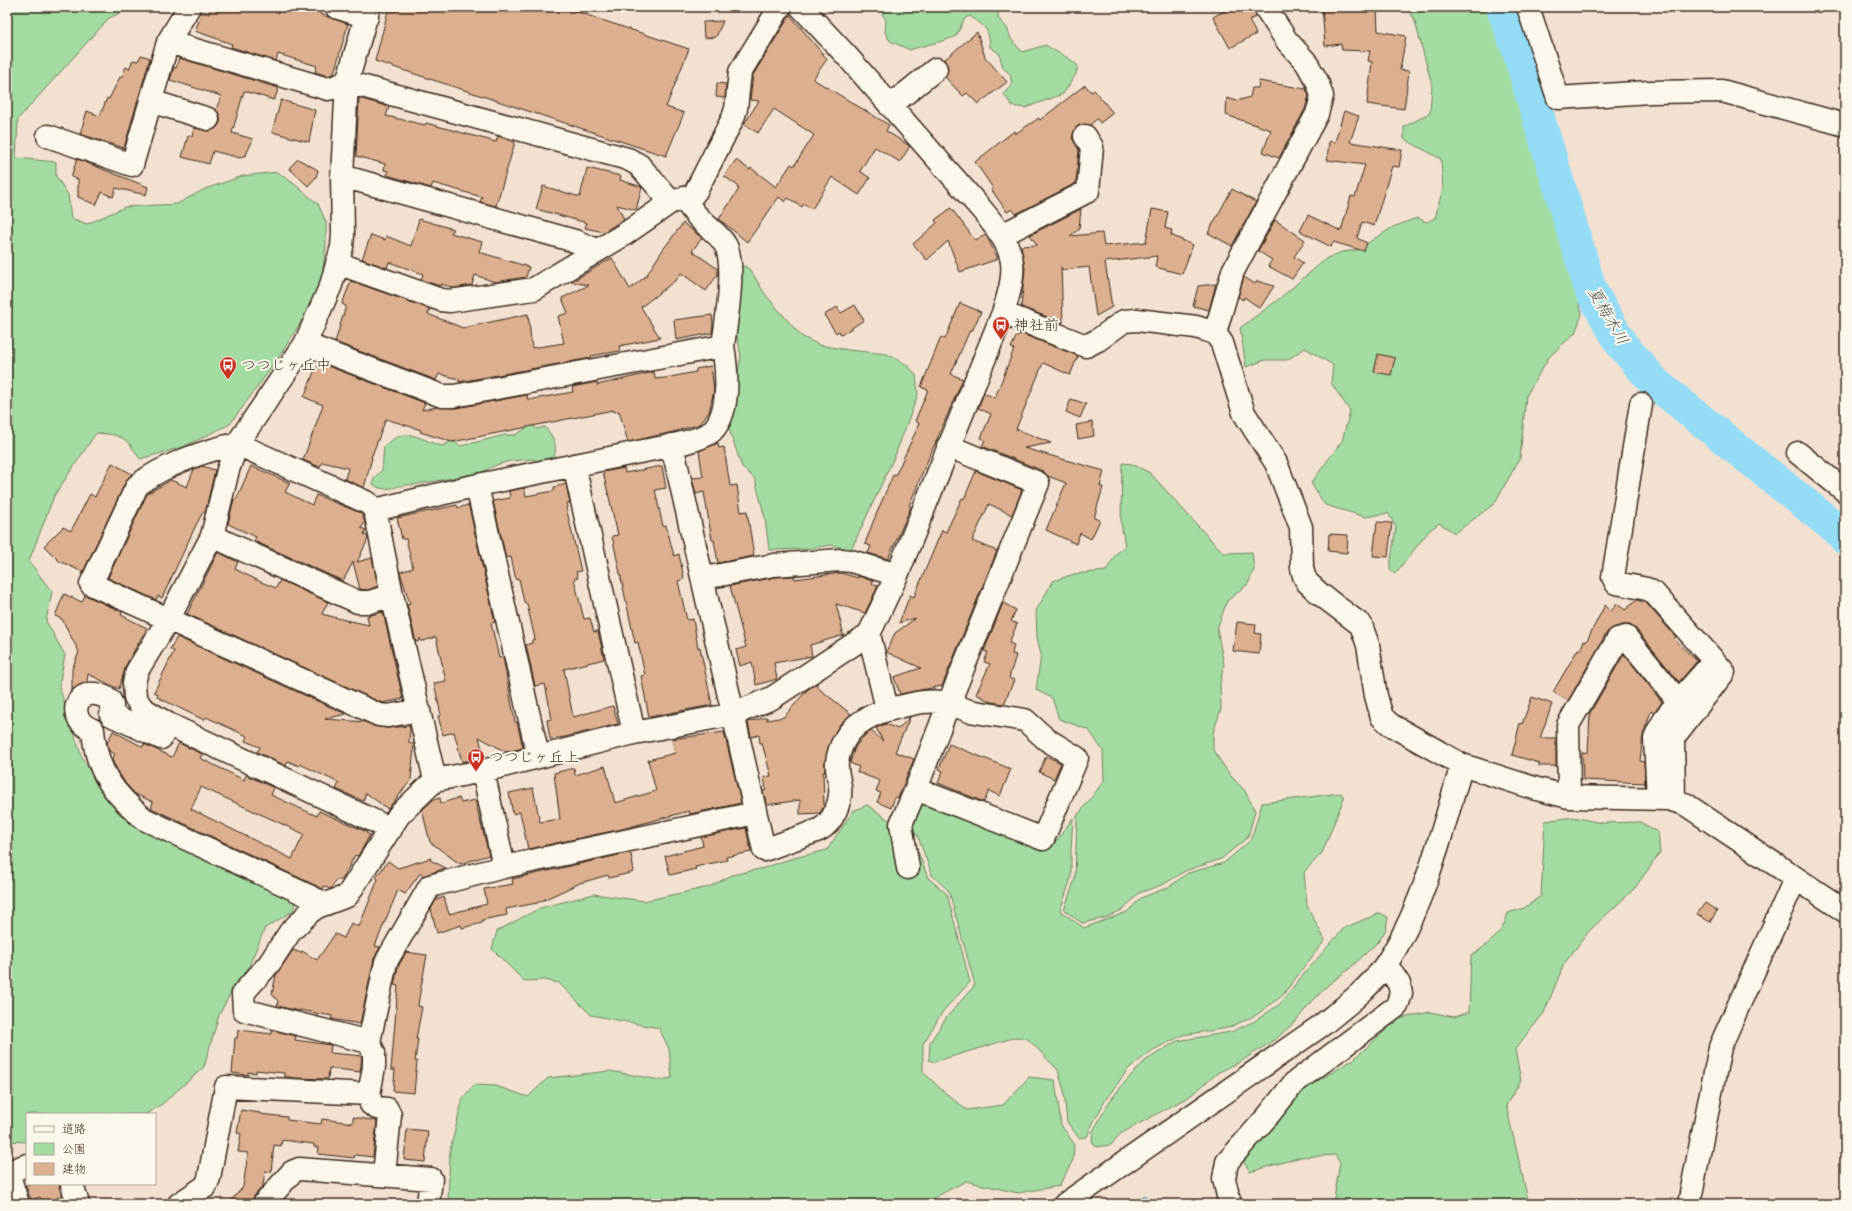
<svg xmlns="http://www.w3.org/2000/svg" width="1852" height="1211" font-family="'Architects Daughter','Klee One',sans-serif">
<rect width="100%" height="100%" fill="#f2e1d0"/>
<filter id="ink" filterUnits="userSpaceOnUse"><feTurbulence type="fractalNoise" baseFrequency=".025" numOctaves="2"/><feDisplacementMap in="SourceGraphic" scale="8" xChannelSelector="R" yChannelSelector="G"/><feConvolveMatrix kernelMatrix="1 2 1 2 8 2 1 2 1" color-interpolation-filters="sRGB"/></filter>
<g filter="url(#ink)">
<path fill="#a3dca1" stroke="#6f8360" d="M7,7H133L109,18L18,119L16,158L56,162V176L68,195L71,218L87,224L125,207L177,204L205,189L243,176L277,172L293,183L318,204L326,222V246L320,291L278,359L230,424L183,447L140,459C126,437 123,435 96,433L54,496L29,561L52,592L46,621L65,655L59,686L82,758L106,798L137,827L205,860L296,899L293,911L265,928L246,973L230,994L219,1015L204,1067L162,1104L146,1114H27V1142L7,1141V869L10,855L7,834Z
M886,7H999L998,18L1007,28L1011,39L1022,52L1046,45C1057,54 1069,56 1078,66L1076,74L1063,94L1025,108L1012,106L1004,94L1012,84L1010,74L1003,68L999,53L990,47C989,28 985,27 970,16L965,18L956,36C941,43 926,44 910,50L890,41L885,32L886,20L882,14Z
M1405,7H1494L1533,129L1582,314L1575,333L1549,357L1526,396L1520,458L1494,504L1455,533L1439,523L1429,531L1395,574L1390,570V566L1396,527L1388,513L1366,517L1325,505L1311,483L1342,441L1350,411L1331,383L1333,365L1305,348L1287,360H1265L1246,367L1240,328L1279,299L1327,258L1342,252L1357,250L1393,227L1417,218L1427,222L1435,218L1443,188L1441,159L1404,139V127L1430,113L1432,85L1414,18Z
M745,266L751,271L765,294L801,336L819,345L848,350L887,354L907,365L916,375L918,394L896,453L851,550L831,545L806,549L769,550L765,518L755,479L742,467L728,426L741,356L735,326L740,268Z
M532,425L537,429L545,427C553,437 558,444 554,457L547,461L538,462L532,459L510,461L496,465L480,473L413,485C398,483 386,495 373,484L374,478L382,470L384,446C408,425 417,439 442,446L452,441L461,446L505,435H515Z
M1122,463L1132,464L1150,473L1208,537L1224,553L1252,552L1254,570L1248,584L1227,601L1217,629L1224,665L1220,684L1221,709L1213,733V750L1230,775L1245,791L1255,811L1248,837L1221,859L1185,871L1164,884L1139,893L1124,909L1105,918L1082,923L1064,910L1075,879L1077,816L1104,781L1103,751L1089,730L1059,719L1052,698L1036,690L1041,655L1037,637L1036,611L1053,581L1074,574L1106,571L1116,554L1125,546L1121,523Z
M1341,793L1344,798L1322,853L1304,872L1307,906L1325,940L1282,996L1256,1015L1228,1028L1183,1035L1153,1050L1129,1068L1106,1099L1092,1125L1087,1137L1079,1138L1067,1122L1064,1091L1058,1070L1028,1039L1016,1037L934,1062L929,1060L930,1042L946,1018L975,985L949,891L932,875L917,834L906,827L921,797L1045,847L1054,844L1073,818L1071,849V878L1060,911L1084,928L1127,912L1141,898L1169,887L1188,873L1224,863L1251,840L1262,803Z
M867,805L912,836L928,878L947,894L970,982L943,1011L923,1044V1072L943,1091L967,1110L1003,1105L1029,1077L1055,1080L1061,1125L1074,1144L1073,1160L1059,1186L1018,1193L966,1181L922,1204H448L450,1150L463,1098L474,1085L496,1086L528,1097L548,1078L610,1071L660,1080L672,1078L669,1049L659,1028L591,1015L559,983L545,980L524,981L492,949L497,931L540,908L594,894L644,901L709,887L732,875L764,868L790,859L827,850L853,811Z
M1573,817L1601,823L1640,822L1658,832L1660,853L1634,889L1589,931L1564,964L1544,1013L1515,1049L1521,1081L1506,1105L1529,1204H1333L1340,1163L1335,1155L1301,1157L1250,1172L1241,1157L1298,1093L1354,1059L1398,1019L1430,1012L1454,1017L1469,1012L1471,956C1489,943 1502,936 1508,913L1524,908L1541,896L1545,821Z
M1380,913L1388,917L1386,929L1379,941L1349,969L1329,984L1307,1007L1296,1021L1277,1038L1240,1062L1219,1072L1190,1096L1120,1134L1111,1145L1096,1147L1092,1141L1093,1131L1110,1101L1124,1083L1145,1061L1177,1041L1231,1032L1255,1021L1280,1004L1297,982L1344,928Z"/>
<path fill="#94dcf6" stroke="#7095a0" d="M1145,1195L1152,1204H1132Z"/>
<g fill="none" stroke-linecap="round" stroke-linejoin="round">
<path stroke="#94dcf6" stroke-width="33" d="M1502,7L1517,47L1591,291L1622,345L1655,383L1839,531L1845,538"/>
</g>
<path fill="#ddaf8e" stroke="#3b2a1e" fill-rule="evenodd" d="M211,7H307L321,11L320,14L348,24L334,73L328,76L315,72L317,66L278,54L276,61L231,47L232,44L195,31L202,12L209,14Z
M389,7H563L689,49L666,107L684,113L666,156L375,61Z
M1232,7H1253L1256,17L1249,20L1256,34L1230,48L1213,17Z
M1322,7H1377L1378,31L1406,36L1400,70L1409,71L1404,109L1367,104L1372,62L1368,61L1370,51L1342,50L1341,44L1325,46Z
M790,15L827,59L813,79L889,125L886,131L910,146L900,162L875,147L860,171L870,178L859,195L832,177L812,209L804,204L802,207L788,198L785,202L779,197L747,242L719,219L739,189L737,188L738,186L724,176L736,160L750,170L751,168L776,187L791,164L794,166L814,135L774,109L758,133L744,124L759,101L750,100L753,75Z
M723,21L716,37L704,38L703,22Z
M977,32L985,57L1007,82L978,104L967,93L963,96L945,77L948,67L944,60Z
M141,55L150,58L124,148L80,134L87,111L100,116L107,98L109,99L120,77H122L126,67L129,69L133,60L138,61Z
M179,58L279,88L274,100L244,91L232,133L253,139L246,155L240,158L213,151L209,164L182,157L188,136H192L194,128L210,131L216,128L220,123V116L216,110L221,96L170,80L174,67L176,68Z
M1259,81L1306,89L1309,96L1305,109L1279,158L1263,152L1271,130L1226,115L1227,98L1237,101L1250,97L1252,88H1258Z
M717,83L726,84L725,98L716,97Z
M1085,85L1091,92L1094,90L1113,113L1100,123L1097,119L1090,125H1079L1074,131L1072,138L1079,150L1076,183L1016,214L1012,209L1007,212L991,189L993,188L975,162L1014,131L1015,134L1039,118L1040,120Z
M359,98L389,107L386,116L425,125L426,123L496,142L498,136L515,142L496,206L480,202L482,197L433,183L431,188L387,175L388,171L384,170L385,164L356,156Z
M281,100L315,110L309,142L272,132Z
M1344,111L1359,116L1350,142L1402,150L1399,167L1392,166L1374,226L1362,222L1357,238L1367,243L1364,251L1333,242L1331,247L1300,231L1308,215L1341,231L1351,196L1355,197L1365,165L1327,160L1329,141L1335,142Z
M77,159L148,187L146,195L116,188L113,197L102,192L96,205L78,197V179L71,177Z
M298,159L318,170L316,177L308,186L289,168Z
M587,168L621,176L620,180L642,187L636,210L617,205L624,219L604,232L585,228L587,223L536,209L543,186L580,197Z
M1232,189L1256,202L1232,246L1208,233Z
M951,208L975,240L986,235L998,259L960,272L948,241L927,260L913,244L937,223L935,220Z
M1081,209L1079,229L1070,236L1102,233L1104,246L1146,242L1152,209L1168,212L1165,228L1172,230L1171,235L1193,245L1182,274L1155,267L1157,256L1105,262L1112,307L1096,316L1089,267L1063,270L1061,267L1063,323L1021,307L1025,269L1021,246L1037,245L1030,235Z
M419,219L453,229L451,233L482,242L479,252L529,267L526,277L495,282L475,275L472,285L454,288L441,284L440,286L421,280L423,274L389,262L387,268L362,259L371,235L385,240L386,236L411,246Z
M1275,220L1305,240L1294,257L1303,263L1292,279L1268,266L1272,260L1258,251Z
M683,223L702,238L692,251L718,269V274L706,291L681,273L676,280L641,307L660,338L619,346L620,351L591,356V358L459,382V379L439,374L436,380L335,342L346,306L342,304L351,281L430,309L428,314L463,328L528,314L532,348L564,343L558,316L568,313L562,298L589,285L571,282L612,258L630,289L646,276L662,251Z
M1244,277L1255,284L1257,281L1274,286L1260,308L1244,297L1243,300L1238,297Z
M1216,284L1209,310L1193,306L1198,286Z
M960,303L981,312L972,331L970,330L951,374L963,379L921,476L909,506L911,507L888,559L868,553L871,546L865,544L873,522L893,475L895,476L916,431L919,423L915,421L928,390L921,387L941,337L945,339Z
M855,305L864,320L841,335L839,331L836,333L824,315L837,307L841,313Z
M712,315L713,324L712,333L676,340L674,320Z
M1022,334L1078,356L1070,375L1043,363L1016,429L1051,443L1024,448L1104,471L1100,487H1103L1094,518L1100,520L1091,539L1080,533L1076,544L1046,530L1066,483L1048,476L1043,471L982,446L985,440L981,438L991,414L978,408L984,393L995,398L1014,349L1011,348L1017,335Z
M1378,354L1395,358L1391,375L1374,372Z
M320,363L425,403L422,410L437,407L456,408L527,395L528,400L573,392L572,387L597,382V385L654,372L655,379L665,378L696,372V369L711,366L714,390L709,412L700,424L673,432L628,442L619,411L614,412L613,410L452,442L420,432L421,430L386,419L371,458H372L364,488L345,479L348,468L322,462L320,467L303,460L323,405L304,397L316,367L318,368Z
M1071,399L1086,404L1080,418L1066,412Z
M1092,422L1094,436L1078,439L1076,425Z
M718,443L719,448L724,447L730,486L737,485L741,512L747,511L754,556L718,563L714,540H712L704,492L696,494L692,478L703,477L699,451Z
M112,463L132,474L126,481L83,572L59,561L44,546L63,527L71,531L90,494L95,497Z
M202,466L215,470L205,513L203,512L196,525L162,598L158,596L156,600L108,578L147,494L171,480L187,487L194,469Z
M251,466L290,483L285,492L312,505L316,495L361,513L365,522L361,528L366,530L364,534L367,536L368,539L357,562L372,558L378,586L368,590L360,589L353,562L343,581L254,541L256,537L228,524L234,499L236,500Z
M662,466L666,488L655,490L663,526L666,525L674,556L679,554L684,579L678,581L687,620L693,619L698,648L700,647L712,705L649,717L641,676L645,675L638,642L635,643L612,536L618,535L603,472L624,468L625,473Z
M976,471L1022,490L1012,515L989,504L972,541L997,551L942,686L900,694L894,677L921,668L886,652L895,633L916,618L899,623L910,595L914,597L942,530L946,532L962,498L964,499Z
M566,484L570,503H567L568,507H566L581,571L576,572L578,578L574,579L584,619L590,618L594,632L598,631L604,659L564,669L573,717L613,706L618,724L565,737L550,739L547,720L552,719L545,684L535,686L526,645L532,643V640L535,639L527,604L524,602L519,579L516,580L511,557L506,558L493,501L510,498L509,491L524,488L526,496L554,491V487Z
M457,505L458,508L468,505L469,507L495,622L491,623L499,658L503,657L515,722H517L523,748L506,752L479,737L484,757L462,762L454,732L443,735L438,716L441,715L434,683L446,681L436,637L423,641H420V638L419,641L416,642L407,604H410L400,572L413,568L406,539H402L397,518Z
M1377,522L1392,523L1388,557L1373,556Z
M1329,534L1348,535L1347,553L1328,551Z
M218,552L238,562L235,569L261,582L276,588L280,580L328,602L322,614L349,621L347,622L351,621L369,625L367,616L383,612L403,699L382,703L187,614Z
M841,573L858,578V576L873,581L872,584L878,586L865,613L836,604L843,632L841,631L844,635L810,645L812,656L774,663L777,679L756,685L752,662L740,666L736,650L746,647L730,586L776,577L794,576L795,579Z
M64,594L82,602L85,595L122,612L121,615L147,628L126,665L119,689L88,674L87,682L72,690V669L79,652L62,619L55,616Z
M1637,600L1646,603L1676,637L1674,639L1697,661L1679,682L1636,629L1630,625H1623L1615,627L1607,632L1568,701L1553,692L1578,649L1580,650L1584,641L1586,642L1605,605L1611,611L1617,604L1625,610Z
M1003,603L1016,610L1011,621L1017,624L1009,643L1014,645L1012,654L1016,655L1009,678L1014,680L1004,704L991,702L976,694L990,664L984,662L988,652L984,651Z
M1237,622L1256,624L1255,633L1261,634L1259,654L1233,651Z
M177,637L346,714L325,719L365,722L374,726L387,728L410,726L409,743L414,744V746L411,780L388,809L366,793L363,801L336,789L339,783L300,764L299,766L288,761L286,766L257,752L260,747L245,741L247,736L206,717L204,720L157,697L158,694L154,692L174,651L170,649Z
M1624,654L1662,702L1654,713L1651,711L1643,735L1640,761L1644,762L1645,783L1583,780L1582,753L1588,752L1590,713Z
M817,683V687L851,714L839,725L828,748L825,761V772H823L824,806L820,813L800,814V800L767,805L763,791L766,790L764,777L771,776L762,743H760L759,735L751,737L748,722L767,717V720L784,717L807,690Z
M1532,697L1552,704L1540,738H1556V766H1539V763L1512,755L1520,723L1522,724Z
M910,717L895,752L914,759L898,798L895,797L891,808L877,802L881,793L876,791L880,781L857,772L859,767L850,763L855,747L865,735L871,731L883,741L876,728L886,724L898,729Z
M113,731L143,747L144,744L172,757L179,743L202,754L200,758L244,780L246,775L274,788L271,795L317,816L319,811L367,832L366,833L370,835L358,856L355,855L342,880H336L332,888L330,889L324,886L323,889L151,808L153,802L135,794L125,783L114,764L112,760L115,754L109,751L107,743ZM201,787L304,834L292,859L191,809Z
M724,732L741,803L690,814L689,811L622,829L528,849L520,812L513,814L509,793L533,788L540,822L560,819L554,773L574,768L575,775L605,766L615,803L656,791L648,760L675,753L672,739Z
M949,744L1011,769L1000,796L989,791L984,802L938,783L943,771L939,769Z
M1046,756L1061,763L1054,779L1039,772Z
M440,798L441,803L459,798L461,803L475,800L489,855L460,864L430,842L422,810L433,800Z
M746,828L751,852L726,857L727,860L695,867L696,869L670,875L665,856L703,846L701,837Z
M628,853L631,854L634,872L609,878L608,875L580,883L537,903L506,909L507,915L482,920V923L462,928L461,925L437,933L431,909L436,900L444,897L449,914L487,904L484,889L513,884L512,879Z
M431,858L430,860L446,868L422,876L421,872L405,894L398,890L375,946L380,947L374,959L360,1024L331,1019L332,1016L299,1010V1011L277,1006L278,1001L272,994L276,975L293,950L301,953L302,951L317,960L335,934L344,938L351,923L359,927L378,879L376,877L388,861L398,868Z
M1705,903L1717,911L1710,922L1697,914Z
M406,952L427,955L419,998L418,1006L422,1007L416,1039H418L415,1061H417L414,1093L393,1091L395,1070H391L398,986L394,985L398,967Z
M238,1030L272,1034V1030L296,1036L295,1040L331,1045L330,1053L362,1056L360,1072L329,1068L328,1079L295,1078L284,1076V1073L256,1070V1073L248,1072V1075L232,1073L235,1038H237Z
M241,1110L260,1113V1114L287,1117V1120L321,1124L322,1119L353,1123V1117L377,1121L373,1157L355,1155L354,1158L318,1154L319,1147H314V1144L282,1140L281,1146L274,1145L271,1172L265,1171L263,1186L254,1196L252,1204H228L243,1187L248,1153L238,1152L241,1134L237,1133Z
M407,1129L428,1131L425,1162L404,1160Z
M25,1184H60L59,1188L62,1196L42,1204L40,1197L31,1200Z"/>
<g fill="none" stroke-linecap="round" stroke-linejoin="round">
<g stroke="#3b2a1e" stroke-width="25">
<path id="minor" d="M336,7L367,17
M369,7L347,82L342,176L343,234L342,247L331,285L305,344L237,444L228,470L212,536L168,620L137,671L134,683L135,697L142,708L168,724L391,829
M1528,7L1558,98L1650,92L1722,91L1845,125
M168,42L328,89L347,82L628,159L639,165L671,202
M151,101L208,119
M890,106L936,69
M48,136L132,165L168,42L189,7
M342,176L575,241L597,250
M683,198C689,206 695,215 703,222C710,229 721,236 726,246C736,267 726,322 723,346
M1002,235L1088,191L1092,147L1085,136
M337,263L441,300L450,301L534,289L625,234L671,202L692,196L696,191L733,118L736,109L740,72L780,7
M1003,313L1086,346L1098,340L1124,321L1137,320L1196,327L1215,333L1222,343L1244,413L1276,463L1301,527L1302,568L1304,576L1307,582L1320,594L1361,625L1368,645L1376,696L1382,717L1391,725L1462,765L1537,789L1569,797L1668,799L1685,804L1845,911
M1215,333L1233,271L1317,114L1322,96L1317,81L1306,62L1287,41L1265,7
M305,344L442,396H454L723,346C727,370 731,412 712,431C701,442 652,449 634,453C582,464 530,474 478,485C443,493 409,502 375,510L368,503L237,444C208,449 159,467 137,486L91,584L379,715L388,716L419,710
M1641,404L1613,577L1616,583L1647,589L1654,593L1724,672L1673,738L1674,800
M672,445L764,850L819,830C833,823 842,801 840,786C839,778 836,770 837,762C842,729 865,715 895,708C914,703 930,699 949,703L916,789L1043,839L1077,758L1046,739L1025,720L969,711L949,703L1038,483L948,446
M1798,453L1845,491
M574,465L634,733
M477,486L538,756
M375,510L392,595L435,780
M212,536L358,602H370L392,595
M704,578L774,565L841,560L851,561L897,575
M869,634L887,709
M168,724L161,738L111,715C113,708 113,700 105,697C77,683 63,719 93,730C96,771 113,793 144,819L326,904
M483,771L504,867
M1569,797L1568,725L1618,639L1626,637L1679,702
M1658,799L1655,739C1661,717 1692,687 1707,669
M755,813L504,867L430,886L386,962L369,1042L244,1010L243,993L269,964L290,932L310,912L317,907L347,896L399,815L435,780L483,771L634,733L734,714L772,698L869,634L897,575L1003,313C1019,263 1016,252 983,211L846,55L801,7
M908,868L901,824L916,789
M369,1042L374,1053V1067L369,1094L371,1104L377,1108L387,1109L390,1115L384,1175
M72,1184L78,1204
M18,1204L8,1172L27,1165
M179,1204L206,1186L209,1178L226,1087L369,1094
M264,1204L292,1172L299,1169L431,1179L428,1204
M1065,1204L1322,1025C1344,1007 1370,988 1386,964C1424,907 1442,830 1462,765
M1230,1204L1224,1179L1227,1162L1267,1117L1294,1083L1397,1006L1401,993L1399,984L1386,964
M1689,1204L1720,1047L1795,879"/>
</g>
<use href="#minor" stroke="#fbf7ec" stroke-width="22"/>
</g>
</g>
<defs>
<g id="bus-pin" transform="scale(0.9)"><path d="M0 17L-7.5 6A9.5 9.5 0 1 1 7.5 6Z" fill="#c8321e" stroke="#fbf7ec"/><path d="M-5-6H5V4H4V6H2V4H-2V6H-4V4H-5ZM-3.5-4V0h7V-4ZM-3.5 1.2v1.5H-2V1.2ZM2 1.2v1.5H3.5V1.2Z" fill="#fff"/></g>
</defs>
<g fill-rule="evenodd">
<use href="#bus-pin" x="1001" y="325"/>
<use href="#bus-pin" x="228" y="365"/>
<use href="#bus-pin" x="476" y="757"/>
</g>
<g text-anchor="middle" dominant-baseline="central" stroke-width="4" stroke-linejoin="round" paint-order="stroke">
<g font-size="15" fill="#3b2a1e" stroke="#fbf7ec" text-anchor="start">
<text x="1014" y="325">神社前</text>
<text x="241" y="365">つつじヶ丘中</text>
<text x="489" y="757">つつじヶ丘上</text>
</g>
<g font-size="16" font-style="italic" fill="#515654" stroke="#fbf7ec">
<text transform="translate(1608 316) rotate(60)">夏梅木川</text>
</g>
</g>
<rect width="1852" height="1211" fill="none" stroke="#fbf7ec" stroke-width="24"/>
<rect x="12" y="12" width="1828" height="1187" fill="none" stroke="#3b2a1e" stroke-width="1.5" filter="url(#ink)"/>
<rect x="26" y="1113" width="130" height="72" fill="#fbf7ec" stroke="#aea59a"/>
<rect x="34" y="1126" width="20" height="6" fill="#fbf7ec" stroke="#aea59a"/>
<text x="62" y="1133" font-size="12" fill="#3b2a1e">道路</text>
<rect x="34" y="1143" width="20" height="12" fill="#a3dca1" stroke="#aea59a"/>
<text x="62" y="1153" font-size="12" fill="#3b2a1e">公園</text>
<rect x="34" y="1163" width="20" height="12" fill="#ddaf8e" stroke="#aea59a"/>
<text x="62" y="1173" font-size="12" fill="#3b2a1e">建物</text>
</svg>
